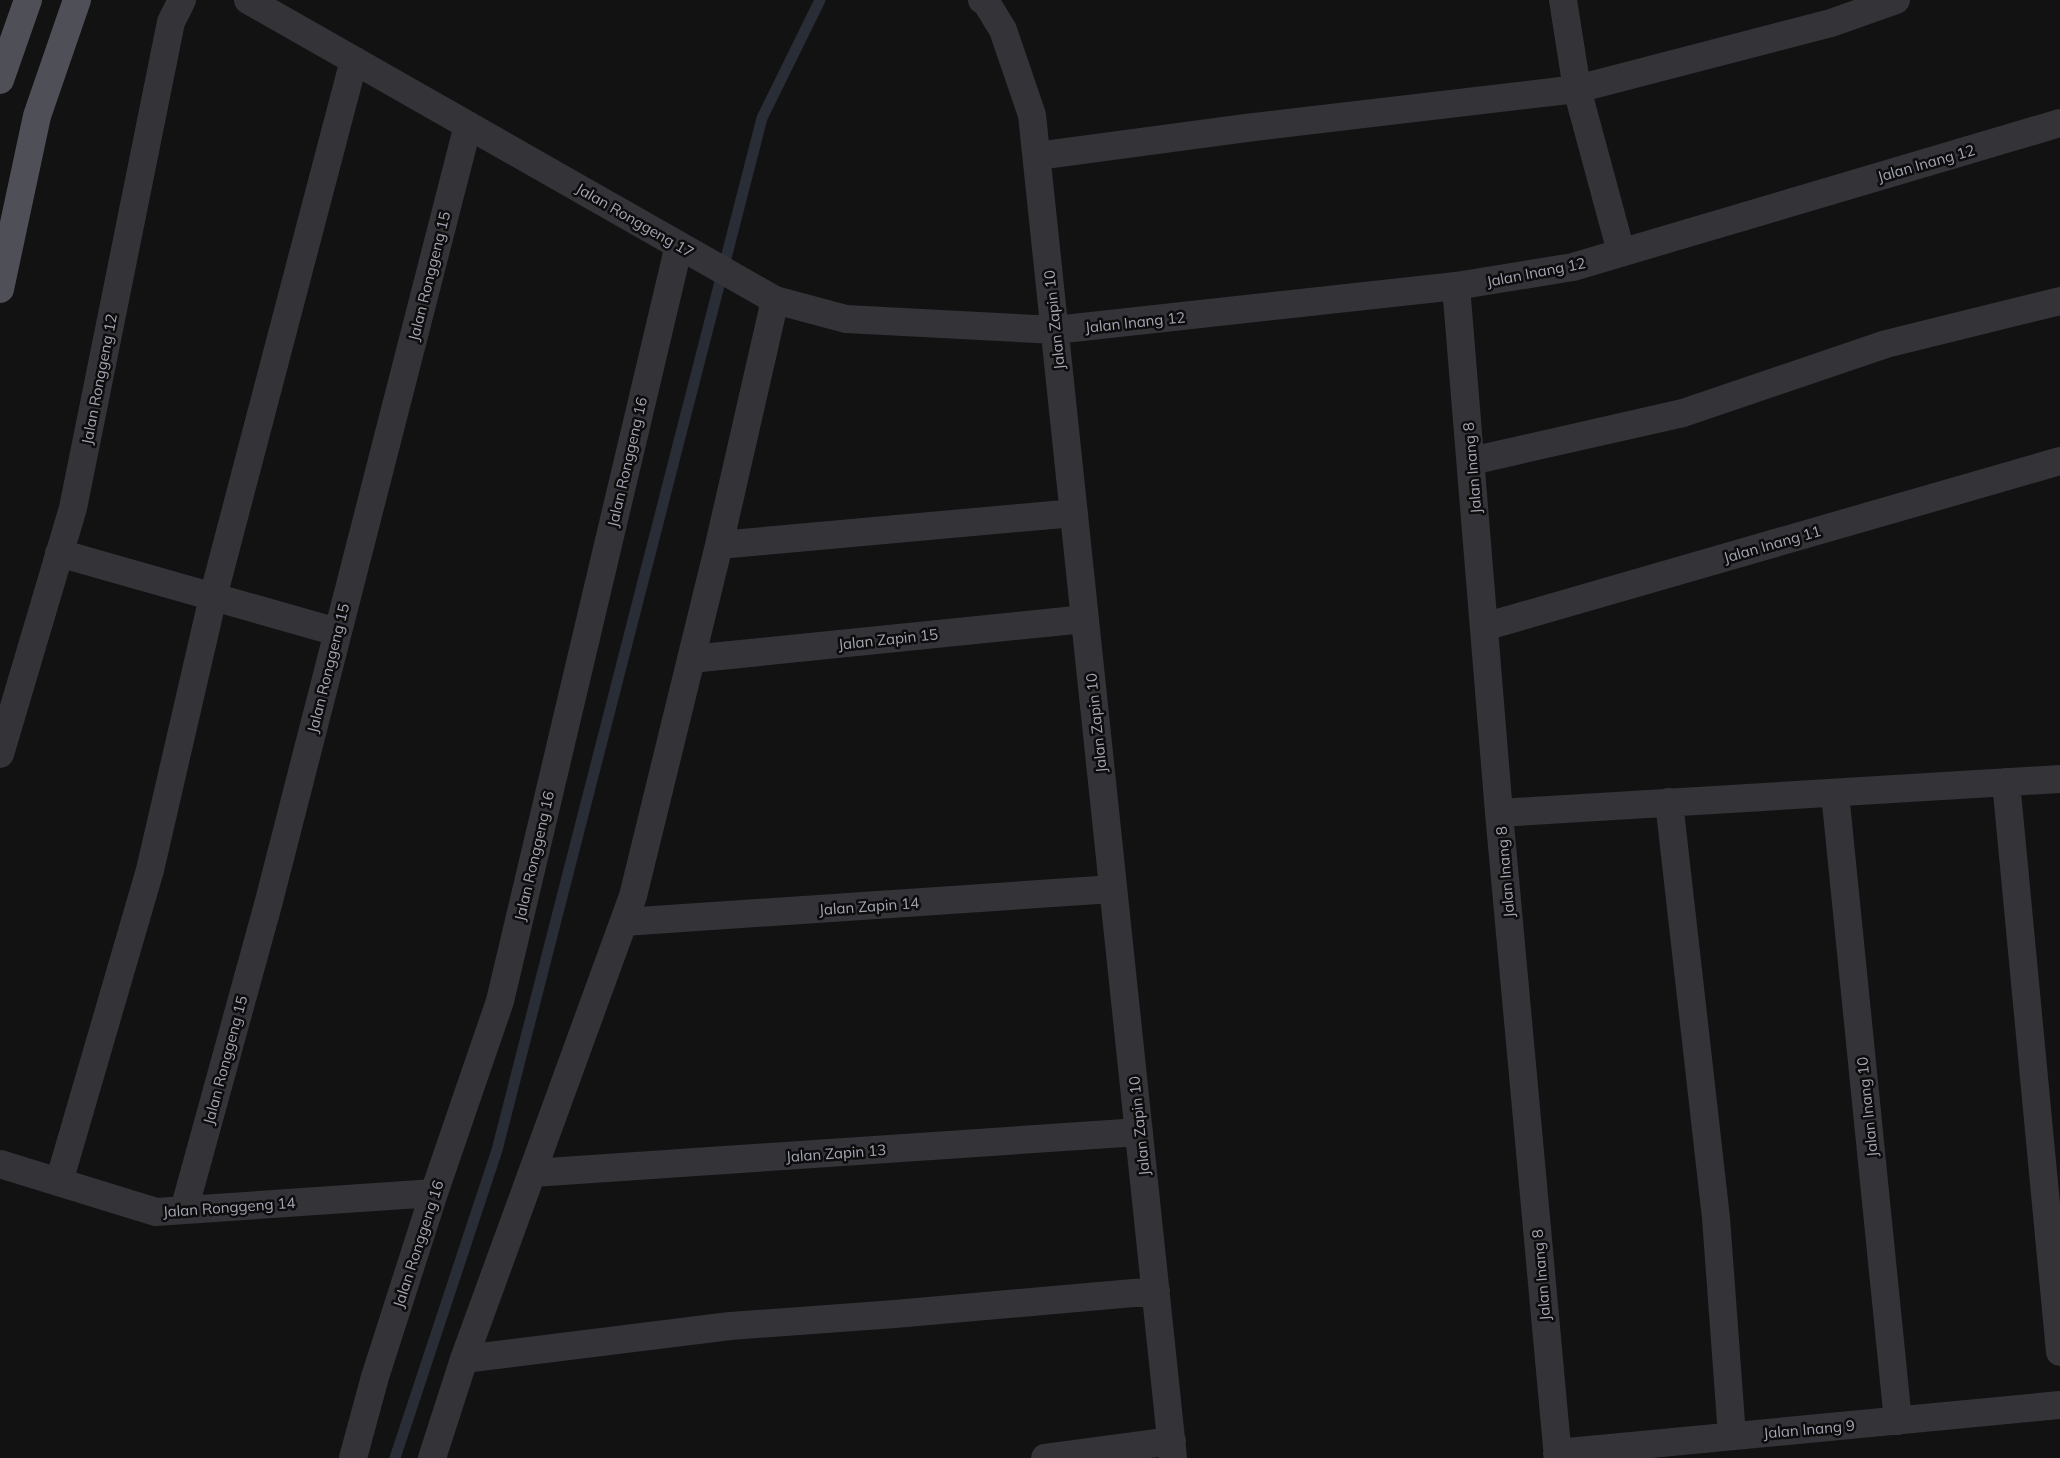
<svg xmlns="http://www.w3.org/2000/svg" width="2060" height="1458" font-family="Mulish,sans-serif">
<rect width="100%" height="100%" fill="#121213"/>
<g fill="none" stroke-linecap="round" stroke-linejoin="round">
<path stroke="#292d36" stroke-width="11" d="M395,1458L497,1150L762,118L820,0"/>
<path stroke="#333338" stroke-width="28" d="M248,0L775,300L846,319L1055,330L1456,286L1573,267L2060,123
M982,0L986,2L1003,30L1032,115L1173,1458
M1563,0L1577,89L1621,252
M1037,156L1246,128L1577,89L1831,23L1896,0
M1456,286L1499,813L1558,1458
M1471,461L1683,413L1886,344L2060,301
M719,545L1074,513
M59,553L337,632
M1484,627L2060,461
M691,659L1085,619
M0,754L73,508L171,22L182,0
M2006,782L2060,1352
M1835,793L1898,1421
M1669,802L1716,1218L1732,1436
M1499,813L2060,779
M624,922L1113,889
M0,1164L156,1212L434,1193
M533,1173L1139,1132
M59,1182L150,870L213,597L354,60
M184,1210L269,901L468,125
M464,1359L730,1326L895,1314L1156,1291
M1557,1453L2060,1405
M353,1458L375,1377L434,1193L500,1001L679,245
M432,1458L464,1359L633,896L719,545L775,300
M1045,1458L1172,1441"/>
<path stroke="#4f4f57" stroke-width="28" d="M0,80L28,0
M0,289L37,116L77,0"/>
</g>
<g text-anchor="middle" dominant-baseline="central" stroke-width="5" stroke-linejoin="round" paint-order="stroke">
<g font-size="15" fill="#a4a5b3" stroke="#0d0d0e">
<text transform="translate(1926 163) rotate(-16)">Jalan Inang 12</text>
<text transform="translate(635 220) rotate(30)">Jalan Ronggeng 17</text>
<text transform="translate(1536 272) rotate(-11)">Jalan Inang 12</text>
<text transform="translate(429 276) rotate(-76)">Jalan Ronggeng 15</text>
<text transform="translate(1054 320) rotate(-96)">Jalan Zapin 10</text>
<text transform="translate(1135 322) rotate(-6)">Jalan Inang 12</text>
<text transform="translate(99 379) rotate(-79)">Jalan Ronggeng 12</text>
<text transform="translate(627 462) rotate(-77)">Jalan Ronggeng 16</text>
<text transform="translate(1472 468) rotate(-95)">Jalan Inang 8</text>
<text transform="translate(1772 544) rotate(-16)">Jalan Inang 11</text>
<text transform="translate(888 639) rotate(-6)">Jalan Zapin 15</text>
<text transform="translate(328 668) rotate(-76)">Jalan Ronggeng 15</text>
<text transform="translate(1096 723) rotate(-96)">Jalan Zapin 10</text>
<text transform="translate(534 856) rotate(-77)">Jalan Ronggeng 16</text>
<text transform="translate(1505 872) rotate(-95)">Jalan Inang 8</text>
<text transform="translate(869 906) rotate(-4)">Jalan Zapin 14</text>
<text transform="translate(225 1060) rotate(-75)">Jalan Ronggeng 15</text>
<text transform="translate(1867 1107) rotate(-96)">Jalan Inang 10</text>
<text transform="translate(1139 1126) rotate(-96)">Jalan Zapin 10</text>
<text transform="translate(836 1153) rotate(-4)">Jalan Zapin 13</text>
<text transform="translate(229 1207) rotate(-4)">Jalan Ronggeng 14</text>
<text transform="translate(418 1244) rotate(-72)">Jalan Ronggeng 16</text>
<text transform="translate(1541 1275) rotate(-95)">Jalan Inang 8</text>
<text transform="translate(1809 1429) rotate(-5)">Jalan Inang 9</text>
</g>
</g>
</svg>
